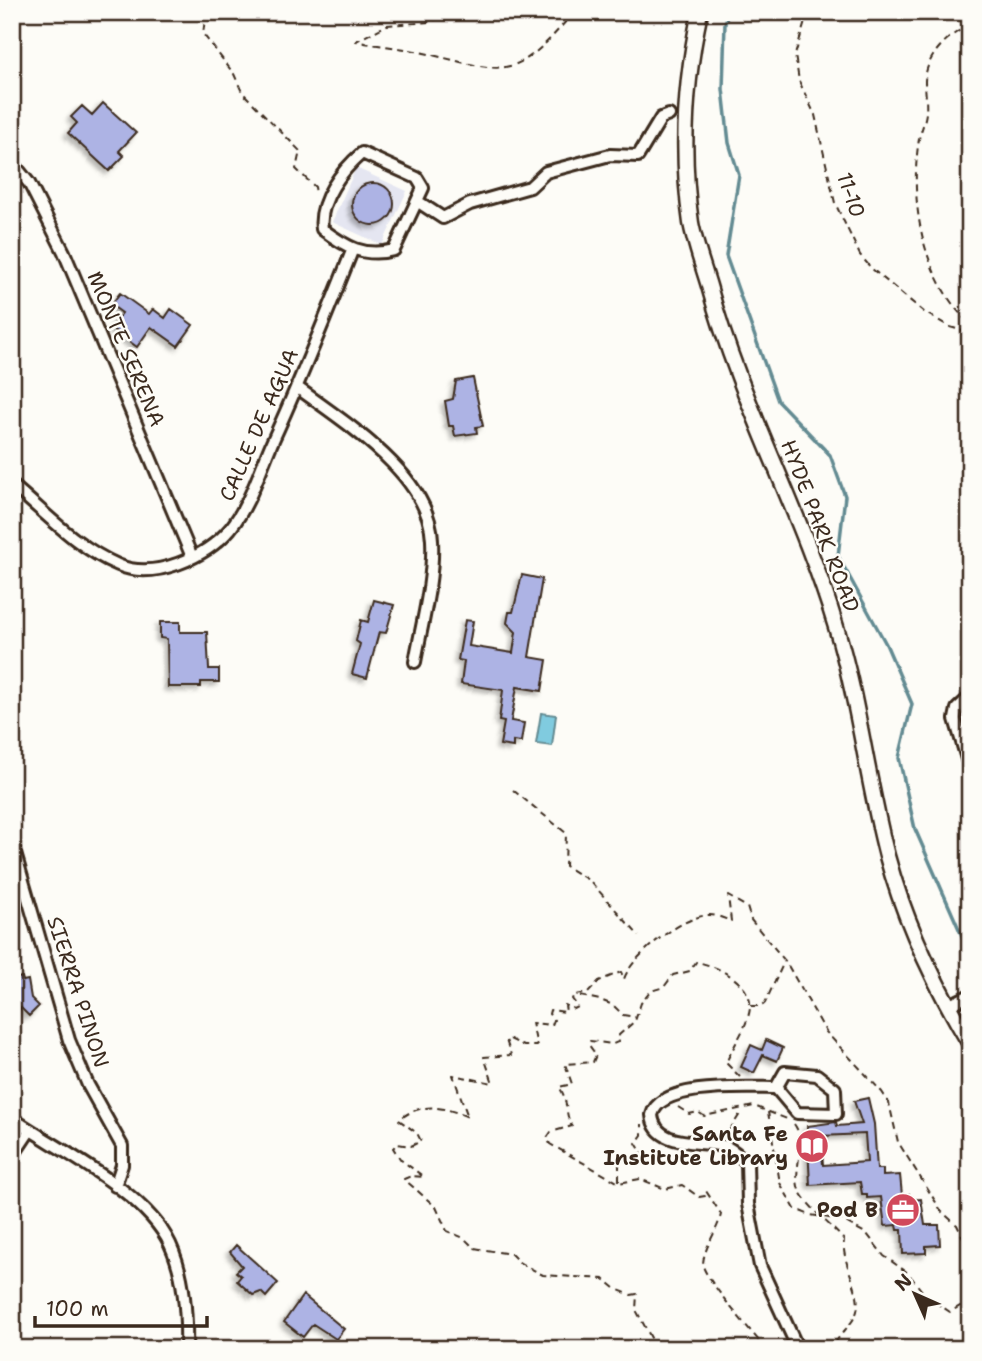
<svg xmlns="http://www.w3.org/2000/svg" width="982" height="1361" font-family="'Shantell Sans',sans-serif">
<defs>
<filter id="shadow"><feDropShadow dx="-3.5" dy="3.5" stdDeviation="2" flood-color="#0004"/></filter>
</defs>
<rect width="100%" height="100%" fill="#fdfcf7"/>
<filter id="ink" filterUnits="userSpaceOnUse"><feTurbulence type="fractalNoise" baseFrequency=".0143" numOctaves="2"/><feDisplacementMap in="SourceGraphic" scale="14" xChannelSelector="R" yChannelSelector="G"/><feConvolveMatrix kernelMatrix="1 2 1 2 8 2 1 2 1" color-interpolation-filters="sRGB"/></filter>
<g filter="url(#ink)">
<path fill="#e5e6f1" d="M356,168L407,191L382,245L332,222Z"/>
<path fill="#80cbdf" stroke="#648b92" stroke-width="2" d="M541,713L556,715L552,746L536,744Z"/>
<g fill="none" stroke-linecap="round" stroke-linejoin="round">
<path stroke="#648b92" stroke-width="3.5" d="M729,12L725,23L723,89L729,143L739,175L726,256L778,401L830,455L845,496L838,556L886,644L912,704L899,758L915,829L970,954"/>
</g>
<path fill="#adb3e4" stroke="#3b2a1e" stroke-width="2" fill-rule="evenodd" filter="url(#shadow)" d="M103,103L136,133L119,151L124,156L109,171L68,133L77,123L71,117L82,106L92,115Z
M352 204a21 21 0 1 1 42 0a21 21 0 1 1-42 0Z
M120,293L149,314L153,309L165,318L171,309L193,325L178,346L151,327L137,347L111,328L122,313L111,305Z
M473,378L483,426L476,427L477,433L455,436L453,426H449L445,401L453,399L456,381Z
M522,575L542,579L529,657L547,660L542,691L517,687L511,721L524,723L521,742L513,741V747L500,745L504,722L499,721L503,690L461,684L464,661L458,660L465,620L473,621L469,646L513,653L516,632L507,623L509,612H513Z
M374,600L394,605L386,633L379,632L367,678L352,674L360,644L356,641L361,620L368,622Z
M160,622H180V632H207L209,669H219V682H201V687H168L167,639L160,638Z
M22,977L23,981L28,980L31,998L39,1006L29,1016L21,1008L19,1010L12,997L16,992L13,979Z
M766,1040L783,1048L777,1061L763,1055L754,1073L741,1067L751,1045L762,1050Z
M868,1098L874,1124L877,1169H883V1176L900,1175L902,1195L909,1194V1200L921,1199L925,1225H939L940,1245L926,1246V1253L903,1254L902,1230H898L897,1225L885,1226L881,1197L867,1198V1194H862L860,1182L810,1185L807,1126L836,1122L837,1126L862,1124L854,1101ZM865,1134L867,1162L823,1165L821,1136Z
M236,1245L278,1283L266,1297L261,1292L253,1295L237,1281L241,1276L236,1272L242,1266L230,1252Z
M303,1295L344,1329L336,1339L313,1324L303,1337L284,1322Z"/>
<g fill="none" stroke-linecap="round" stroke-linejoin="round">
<g stroke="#3b2a1e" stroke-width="16">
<path id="minor" d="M362,153L417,178L423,188L394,250C364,258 346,247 322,229C318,201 342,170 362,153Z
M12,162L29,183L64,252L192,557
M417,201L443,218L470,204L530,187L546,172L610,155L638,156L661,118L669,115
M298,388C345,423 430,475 432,540C434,580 422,623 415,662
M12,485C47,514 76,547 118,565C154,581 206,557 230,529C251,503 260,469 274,438C302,377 327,314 352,251
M970,697L957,709L955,719L970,769
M12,843L69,1040L88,1085L122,1146V1165L115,1186
M948,1006L970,995
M785,1072L817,1075L835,1089L836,1114L797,1113L776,1088Z
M776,1088C748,1088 659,1082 652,1115C655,1148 700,1140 724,1146C732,1148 740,1157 747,1162L748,1204L760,1266L798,1349
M12,1118C60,1151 145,1191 170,1244C185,1276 187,1314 186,1349
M12,1157L30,1130"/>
</g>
<g stroke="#3b2a1e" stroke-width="19">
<path id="major" d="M700,12C685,81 681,154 691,223C695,244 703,266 709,286C741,404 801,510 836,627C859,702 867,780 887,856C905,923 935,985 970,1044"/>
</g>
<path stroke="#3b2a1e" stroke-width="2" stroke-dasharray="7 5" stroke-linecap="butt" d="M206,12L203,34L234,74L242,92L300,151L296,169L315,187L316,194
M451,12L430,22L387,25L356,41C377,46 399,47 420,52C506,72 512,85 574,12
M808,12L795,55L799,81L815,115L835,203L860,255L872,269L924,312L950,327L970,333
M970,25C948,35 926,55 925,81C925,91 927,102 926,113C925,122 921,130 919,139C909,202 922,278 970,324
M513,790L566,833L565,866L590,881L639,936
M580,996L600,1000L613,1005L623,1015L635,1017
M751,1006H762L765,1003L784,962
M740,1077L726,1063C733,1046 748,1026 750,1008C753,983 716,965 696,962L690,971L673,975L664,987L651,991L641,1003L635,1021L619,1035L620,1041L613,1044L590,1041L589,1045L596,1055L593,1062L565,1064L572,1084L559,1087C569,1100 564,1114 572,1126L551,1132L547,1138L550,1144L619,1183L640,1179L665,1189L682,1185L699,1197L705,1196L706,1191L721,1214C718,1231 703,1248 703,1265C703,1277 756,1337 766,1349
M678,1107L689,1114L698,1112L704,1116L754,1106L787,1119
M768,1112L780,1183L795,1209L810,1215L842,1220L867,1234L884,1256L908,1273L926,1296L950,1312L962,1305L970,1288
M794,1124C808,1143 792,1170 799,1190C806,1205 833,1227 844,1240C841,1263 862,1291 857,1311C853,1326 837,1334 833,1349
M729,1131L742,1111
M619,1181V1164L642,1153L636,1143L642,1135V1124
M657,1349L636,1310L637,1294L631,1295L616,1289L604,1279L543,1275L520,1263L511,1254L474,1248L464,1238L447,1231L436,1207L404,1179L411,1176L424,1177L401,1160L393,1148L397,1144L411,1146L421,1141L417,1133L399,1120C421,1101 445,1107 468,1117L453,1075L493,1083L484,1057L511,1055L506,1040L510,1039L524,1046H537L532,1023L552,1025L554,1020L549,1014L550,1010L566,1012L565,1005L574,1009L578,1007L572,999L574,995L588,993L599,981L621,972L624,979C632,955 684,915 710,915C717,915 725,919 731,921L728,896L747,907L751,920L786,962L826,1032L882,1092L889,1103L898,1142L942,1212L957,1225L970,1252"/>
<use href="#minor" stroke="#fdfcf7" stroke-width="10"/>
<use href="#major" stroke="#fdfcf7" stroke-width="14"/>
</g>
</g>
<defs>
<g id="library-disc" transform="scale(1.75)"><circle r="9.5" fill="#d1495b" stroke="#fdfcf7"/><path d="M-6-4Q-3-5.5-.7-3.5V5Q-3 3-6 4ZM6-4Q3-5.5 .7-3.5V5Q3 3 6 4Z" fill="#fff"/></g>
<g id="office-disc" transform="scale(1.75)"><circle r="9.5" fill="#d1495b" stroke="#fdfcf7"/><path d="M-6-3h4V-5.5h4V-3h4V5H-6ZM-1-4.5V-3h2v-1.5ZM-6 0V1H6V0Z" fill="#fff"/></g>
</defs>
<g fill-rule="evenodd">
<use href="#library-disc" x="812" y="1146"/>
<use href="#office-disc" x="903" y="1210"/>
</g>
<g text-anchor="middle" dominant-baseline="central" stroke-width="5" stroke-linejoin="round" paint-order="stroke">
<g font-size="21" fill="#3b2a1e" stroke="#fdfcf7">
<text transform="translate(851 195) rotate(71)">11-10</text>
<text transform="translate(126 349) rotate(67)">MONTE SERENA</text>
<text transform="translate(259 425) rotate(-66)">CALLE DE AGUA</text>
<text transform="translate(820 526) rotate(69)">HYDE PARK ROAD</text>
<text transform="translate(78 992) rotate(72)">SIERRA PINON</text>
</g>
<g font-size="21" font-weight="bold" fill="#3b2a1e" stroke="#fdfcf7" text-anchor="end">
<text x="788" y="1134">Santa Fe<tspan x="788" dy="24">Institute Library</tspan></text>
<text x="878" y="1210">Pod B</text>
</g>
</g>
<rect width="982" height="1361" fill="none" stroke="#fdfcf7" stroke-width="42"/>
<rect x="21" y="21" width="940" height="1319" fill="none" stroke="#3b2a1e" stroke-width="2.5" filter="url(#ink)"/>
<g transform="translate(915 1294) rotate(315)" stroke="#fdfcf7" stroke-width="5" paint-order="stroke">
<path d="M0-5L12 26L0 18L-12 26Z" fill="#3b2a1e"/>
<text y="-10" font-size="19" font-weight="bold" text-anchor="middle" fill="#3b2a1e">N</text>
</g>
<path d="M35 1316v10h172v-10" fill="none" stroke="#3b2a1e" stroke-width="3.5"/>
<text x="46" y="1316" font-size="21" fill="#3b2a1e" stroke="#fdfcf7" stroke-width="5" paint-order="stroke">100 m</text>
</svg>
